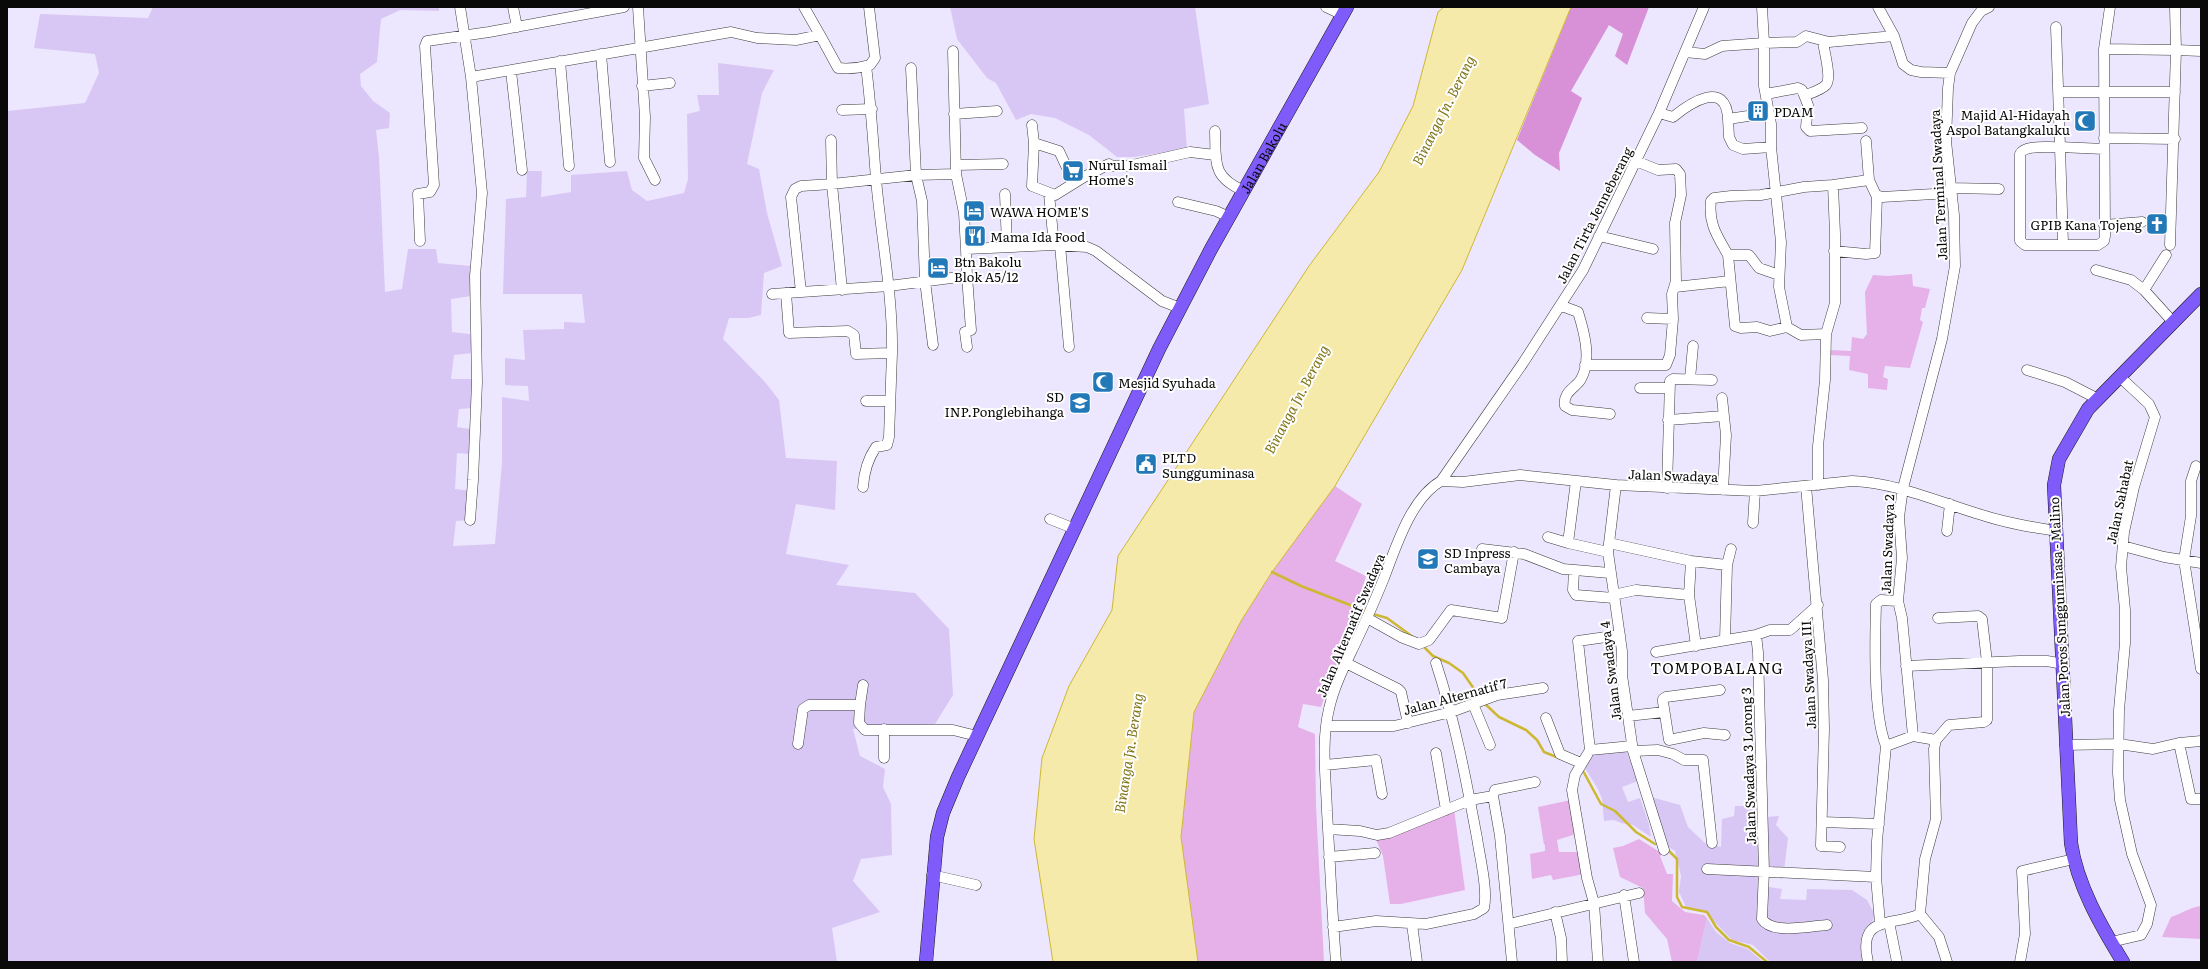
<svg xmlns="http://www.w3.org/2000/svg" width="2208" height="969" font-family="Literata,serif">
<rect width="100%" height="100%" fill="#ede6ff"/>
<path fill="#d8c7f4" d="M153,7H439V11L400,10L381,19L377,62L360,74L361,86L373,101L390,113L389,128L376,130L379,156L385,292L402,289L408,249H436L438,263L471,266V296L451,299L452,332L470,334L473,353L454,355L451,379H472V408L459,409L457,427L470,429V454L457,453L455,489L472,491L469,520L456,521L453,546L495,544L502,462V397L529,401L528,386L505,385V358L525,360L523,330L564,329V322L585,323L582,294H503L506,199L526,197L527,171H542L541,197L571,192V175L627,171L632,190L647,201L684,193L688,179L687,114L700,111L697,95H719L718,63L774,70L762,93L747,164L759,169L767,213L782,266L764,273L761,315L748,318H729L723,339L765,382L779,400L786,458L837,461L835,510L796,504L786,554L849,565L836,585L915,593L949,629L953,695L935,724L853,729L860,756L885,769L883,787L891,804L892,855L861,859L853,881L880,912L832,928L837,962H7V111L85,103L99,73L95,54L34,48L40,14L148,18Z
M950,7H1195L1209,104L1184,109L1187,149L1134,157H1117L1089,135L1055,118L1031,114L1016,120L996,83L987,78L957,39Z
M1626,750L1638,781L1622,787L1628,802L1640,798L1649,824L1651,837L1633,825L1621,823L1614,820L1604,821L1602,799L1598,789L1583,765L1591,753Z
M1651,797L1680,805L1688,827L1705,843L1721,847L1722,819L1734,816L1735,806H1757L1764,817L1779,816L1776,825L1788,838L1783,879L1765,875L1763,886L1782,889L1780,899L1806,900L1807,889L1852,890L1867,900L1875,915L1871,925L1864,962H1770L1753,945L1732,940L1704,911L1686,907L1679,892L1681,876L1675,851L1667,846Z
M1707,918L1716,932L1730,943L1748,949L1763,962H1697Z"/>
<path fill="#e5b1e8" d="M1912,274L1913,286L1930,289L1925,308H1922L1920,320L1923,322L1910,368L1885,366L1883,377L1888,379L1887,390L1868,388V374L1849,370L1850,356L1830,355V350L1851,351L1852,337L1863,339L1867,334L1865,292L1873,275L1888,276Z
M1335,486L1362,504L1335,561L1366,576L1353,620L1321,707L1303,704L1298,727L1315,734L1316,806L1324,962H1198L1181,837L1194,712L1241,621L1272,572Z
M1571,800L1576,834L1557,840L1559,852H1580L1584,874L1553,880L1551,875L1532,879L1530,854L1545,851V844L1544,845L1538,807Z
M1454,809L1465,890L1401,904H1390L1383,856L1375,837Z
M1639,839L1663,854L1660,856L1667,874H1673L1672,901L1685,912L1704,915L1707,918L1697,962H1672L1667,939L1645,913L1643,888L1620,877L1613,848L1623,846Z
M2201,906V939L2162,937L2171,917C2181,914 2190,907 2201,906Z"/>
<path fill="#d890d7" d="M1571,7H1649L1627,65L1615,56L1623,34L1609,25L1571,91L1582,98L1559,153L1560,171L1535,155L1517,140Z"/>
<path fill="#f6eaab" stroke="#cdb832" d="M1444,7H1571L1462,270L1335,486L1272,572L1241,621L1194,712L1181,837L1198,962H1053L1034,839L1042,758L1069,686L1112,610L1118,556L1309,266L1379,172L1413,106L1438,12Z"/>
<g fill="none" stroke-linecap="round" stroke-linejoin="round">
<path stroke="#cdb832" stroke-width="2.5" d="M1272,572L1301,586L1368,612
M1373,614L1387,618L1413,637
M1423,646L1433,656L1449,663L1463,673L1481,699
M1484,703L1499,717L1526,730L1537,740L1544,752L1559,758
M1582,769L1601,804L1615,811L1636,832L1655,844
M1667,849L1677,859V897L1682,907L1707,912L1716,927L1729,940L1749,947L1767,962"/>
<g stroke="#3c3c3c" stroke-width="11">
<path id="minor" d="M460,7L471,77L482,193L475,276L477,382L473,480L470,520
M513,7L517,27
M638,7L645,117L644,158L655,180
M804,7L820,35
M1326,7L1343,15
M1878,7L1894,36L1903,64L1911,70L1921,72L1950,73
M2175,7L2176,50L2201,51
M2056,27L2060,147C2050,148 2025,144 2020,154V241L2025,245H2098L2104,241L2105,236L2104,49L2110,7
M2104,49L2176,50L2170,245
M953,51L956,174
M1685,52L1705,54L1722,46L1764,43L1762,7
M601,54L610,162
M560,61L569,166
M911,68L916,175L922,201L925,281L933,345
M511,71L522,170
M471,77L731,32L757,38L796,40L820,35L838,68C849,69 860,68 870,65L875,58L869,7
M642,86L670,83
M2058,92H2175
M1766,94L1798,88L1802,90L1808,105L1806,127L1810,131L1862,128
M1806,95C1811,93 1821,90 1826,85C1832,78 1824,51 1823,42
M842,110L872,109
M1659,113L1673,117C1690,103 1726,79 1728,119
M954,114L997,111
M1748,116L1728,119L1729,137L1733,145L1743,149L1771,147
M1032,125L1034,143L1032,186L1055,195L1084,177L1109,164L1112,166H1128L1190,152L1215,155
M1215,131C1216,163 1212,177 1244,191
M2104,138L2175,139
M831,140L832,184L842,290
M1866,141L1869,180
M1034,143L1059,151L1074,183
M1636,161L1658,170L1676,169L1680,174L1681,195L1675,223L1676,281L1672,294L1673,319L1647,318
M956,165L1003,164
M1833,185L1869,180L1876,195L1882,197L1951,193
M1950,188L1999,189
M1005,194L1007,246
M1049,194L1054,245
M1178,202L1216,211L1229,217
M2104,225L2142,222
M1599,236L1653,249
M420,241L418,194L430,192L434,185L425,46L427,41L489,32L624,7
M2063,244L2060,147L2104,149
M1060,245L1069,347
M1834,251L1866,254L1875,253L1877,196
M1728,255L1735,326L1741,328L1757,327L1770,331L1787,327L1801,335L1826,334
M2166,255L2144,290L2173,322
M2096,270L2131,280L2144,290
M1779,275L1759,268L1749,255H1728C1718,237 1708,224 1711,201L1714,198L1731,196L1761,195L1804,187L1833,185L1835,234V303L1826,334L1825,380L1818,446V485
M967,276L971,330L965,332L967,347
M1675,287L1730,281
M801,292L791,197L795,189L801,186L832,184L916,175L956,174L964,213L966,249
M786,293L789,333L848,331L854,335L856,354L892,353C893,294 881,237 876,179C873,141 871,104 866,66
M772,294L889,286L967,276L966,249L1054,245L1087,247L1096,251L1162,301L1180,308
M1562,306L1578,312C1584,331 1592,360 1581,379C1577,387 1562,392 1565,406L1572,410L1610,414
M1787,327L1779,287L1781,242L1771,147V124L1764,86V43L1797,42L1806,36L1829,42L1894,36
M1585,365H1666L1670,355L1673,319
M2027,370L2065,382L2098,399
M1690,379L1693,346
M1640,388H1668
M1722,398L1726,435L1723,490
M866,401H890
M1668,420L1724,416
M2196,466L2191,481V516L2184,560L2201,669
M1441,481L1463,482L1520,475L1616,485L1755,491L1852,481C1898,483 1938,502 1982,515C2006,523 2031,527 2056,531
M1441,481L1523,363L1583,270L1659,113L1704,7
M1576,481L1568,543L1608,552
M1616,485L1608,552L1622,651V675L1633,751L1664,850
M1806,486L1823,680L1824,729L1821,846L1840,847
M863,487C864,472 867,460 876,447L887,445L889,437L892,353
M1667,488L1670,381L1673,379L1712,380
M1050,519L1075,529
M1753,523L1755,491
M1947,531L1950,504
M1548,537L1568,543
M1609,543L1691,561L1727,565L1725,640
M2123,546L2164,557L2201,563
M1482,549L1524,554L1563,569L1610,573
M1727,565L1731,549
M1574,571L1573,590L1576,595L1614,598
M1613,595L1636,590L1689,595L1696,646
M1689,595L1691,561
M1367,618L1401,637L1419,644L1429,640L1451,610L1502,618L1514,552
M1620,635L1578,641L1590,750L1632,746
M1756,635L1758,652L1764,871L1762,919C1772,935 1810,926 1827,925
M1656,652L1756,635L1770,630H1790L1818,605
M1346,663L1398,689L1401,692L1408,723
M1906,666L2019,661H2047L2063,664
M1720,690L1666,697L1663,699V702L1669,740L1704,733L1725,735
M1473,704L1490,745
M860,705L863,685
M1628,716L1664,712
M1546,718L1560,754L1581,763
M1326,726H1394L1451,712L1497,695L1543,688
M884,729V758
M1913,736L1902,618L1898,601L1902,558L1899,517L1903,488L1942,339L1955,266L1954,215L1946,141L1948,88L1950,73L1972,23L1981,11L1989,7
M2201,741L2179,743L2191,799H2201
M798,744L803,709L809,705H860L859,723L865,730H953L977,736
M2065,745L2119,744L2153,749L2179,743
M1886,746C1873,714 1875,640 1876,604L1881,600L1898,601
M1590,750L1575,775L1572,790L1587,878L1594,903L1598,962
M1633,751L1658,750L1673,754L1684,760H1703L1712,843
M1436,753L1446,810
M1325,765L1376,760L1382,794
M1493,796L1495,790L1535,782
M1822,822L1879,824
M1328,829L1360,831L1377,835L1389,833L1470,800L1493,796L1500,836L1512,962
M1329,857L1375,853
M1707,869L1876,877
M932,875L976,885
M1624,895L1634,962
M1555,912L1561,938L1562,962
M1920,914L1939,937L1947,962
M1889,922L1897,962
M1880,923L1876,877L1877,841L1886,746L1913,736L1936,740
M1412,924L1417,962
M1509,924L1639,893
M1333,927L1376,921L1426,924L1474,914L1484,908C1488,890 1480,858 1477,838C1466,779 1455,721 1436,663
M2111,942L2141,935L2147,924L2151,905L2132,854L2120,800L2118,773L2119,710L2125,643V610L2121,567L2124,532L2134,487L2155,417L2149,404L2120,377
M1336,962C1332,912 1330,862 1327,811C1326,778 1321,742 1329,709C1334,686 1345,665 1355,644C1365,623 1375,600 1384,578C1396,547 1411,498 1441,481
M1868,962C1857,913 1894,927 1920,914L1925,859L1936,819L1934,749L1936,740L1949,725L1984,722L1987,720V662L1982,619L1978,616L1938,618
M2020,962L2025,934L2022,871L2074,859"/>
</g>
<g stroke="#1a1a1a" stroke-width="14">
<g id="major">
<path id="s1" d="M926,962L937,837L943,813L958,777L1159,349L1211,249L1347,7"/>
<path d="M2123,962C2101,926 2077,885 2071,843L2054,485L2059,459L2088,409L2201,294"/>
</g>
</g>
<use href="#minor" stroke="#fff" stroke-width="10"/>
<use href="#major" stroke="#7f5cf9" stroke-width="13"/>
</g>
<defs>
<g id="building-square" transform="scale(1.15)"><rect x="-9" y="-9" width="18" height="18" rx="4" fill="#2379b8" stroke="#fff"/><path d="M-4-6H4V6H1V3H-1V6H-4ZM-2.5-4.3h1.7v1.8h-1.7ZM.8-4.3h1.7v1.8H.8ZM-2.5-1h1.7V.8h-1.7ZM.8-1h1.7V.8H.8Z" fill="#fff"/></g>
<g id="mosque-square" transform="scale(1.15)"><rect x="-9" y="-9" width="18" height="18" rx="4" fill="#2379b8" stroke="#fff"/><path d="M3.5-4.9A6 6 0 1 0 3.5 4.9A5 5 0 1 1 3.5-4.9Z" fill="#fff"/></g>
<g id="supermarket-square" transform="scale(1.15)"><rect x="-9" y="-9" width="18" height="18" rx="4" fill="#2379b8" stroke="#fff"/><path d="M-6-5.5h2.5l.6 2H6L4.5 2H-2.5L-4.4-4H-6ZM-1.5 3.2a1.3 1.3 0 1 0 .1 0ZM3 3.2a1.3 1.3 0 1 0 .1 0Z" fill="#fff"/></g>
<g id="hotel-square" transform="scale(1.15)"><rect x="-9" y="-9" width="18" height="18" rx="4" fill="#2379b8" stroke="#fff"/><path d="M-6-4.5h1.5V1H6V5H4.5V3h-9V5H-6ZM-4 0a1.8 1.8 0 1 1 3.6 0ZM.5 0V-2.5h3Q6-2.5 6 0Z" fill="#fff"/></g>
<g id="church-square" transform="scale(1.15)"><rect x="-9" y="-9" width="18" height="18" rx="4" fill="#2379b8" stroke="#fff"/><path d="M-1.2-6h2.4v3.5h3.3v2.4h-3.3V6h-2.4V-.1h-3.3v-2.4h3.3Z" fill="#fff"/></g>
<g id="restaurant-square" transform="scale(1.15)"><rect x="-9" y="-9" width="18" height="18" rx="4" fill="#2379b8" stroke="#fff"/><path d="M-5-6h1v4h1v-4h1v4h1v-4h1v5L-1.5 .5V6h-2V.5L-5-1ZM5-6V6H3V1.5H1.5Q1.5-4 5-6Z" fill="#fff"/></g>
<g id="school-square" transform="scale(1.15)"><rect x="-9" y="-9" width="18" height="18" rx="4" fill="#2379b8" stroke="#fff"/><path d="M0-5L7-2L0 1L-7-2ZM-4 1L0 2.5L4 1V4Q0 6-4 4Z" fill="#fff"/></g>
<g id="civic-square" transform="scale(1.15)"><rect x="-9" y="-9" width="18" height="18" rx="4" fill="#2379b8" stroke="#fff"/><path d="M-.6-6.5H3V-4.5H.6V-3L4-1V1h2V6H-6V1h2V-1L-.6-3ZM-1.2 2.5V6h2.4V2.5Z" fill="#fff"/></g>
</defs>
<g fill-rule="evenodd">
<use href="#building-square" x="1758" y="111"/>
<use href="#mosque-square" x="2085" y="121"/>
<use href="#supermarket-square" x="1073" y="171"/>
<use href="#hotel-square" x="974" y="211"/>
<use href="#church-square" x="2157" y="224"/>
<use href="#restaurant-square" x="975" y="236"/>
<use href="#hotel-square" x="938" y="268"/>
<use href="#mosque-square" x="1103" y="382"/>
<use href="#school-square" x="1080" y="403"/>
<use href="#civic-square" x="1146" y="464"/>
<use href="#school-square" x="1428" y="559"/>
</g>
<g text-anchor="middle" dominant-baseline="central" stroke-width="4" stroke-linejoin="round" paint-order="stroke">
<g font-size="13" fill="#090909" stroke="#fff" text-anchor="start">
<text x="1774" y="111">PDAM</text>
<text x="2070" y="114" text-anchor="end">Majid Al-Hidayah<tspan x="2070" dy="15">Aspol Batangkaluku</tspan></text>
<text x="1088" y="164">Nurul Ismail<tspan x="1088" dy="15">Home's</tspan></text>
<text x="990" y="211">WAWA HOME'S</text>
<text x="2142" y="224" text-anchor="end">GPIB Kana Tojeng</text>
<text x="990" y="236">Mama Ida Food</text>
<text x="954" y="261">Btn Bakolu<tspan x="954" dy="15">Blok A5/12</tspan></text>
<text x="1118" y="382">Mesjid Syuhada</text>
<text x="1064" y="396" text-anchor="end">SD<tspan x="1064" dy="15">INP.Ponglebihanga</tspan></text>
<text x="1162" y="457">PLTD<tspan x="1162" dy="15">Sungguminasa</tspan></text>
<text x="1444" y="552">SD Inpress<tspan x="1444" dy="15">Cambaya</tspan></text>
</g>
<g font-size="13" fill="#090909" stroke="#fff">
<text stroke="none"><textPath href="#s1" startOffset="880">Jalan Bakolu</textPath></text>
<text transform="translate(1938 185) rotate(-93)">Jalan Terminal Swadaya</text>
<text transform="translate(1594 215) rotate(-63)">Jalan Tirta Jenneberang</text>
<text transform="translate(1673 475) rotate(2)">Jalan Swadaya</text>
<text transform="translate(2119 502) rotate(-78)">Jalan Sahabat</text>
<text transform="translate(1887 544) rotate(-88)">Jalan Swadaya 2</text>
<text transform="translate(2059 607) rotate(-93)">Jalan Poros Sungguminasa - Malino</text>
<text transform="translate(1350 625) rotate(-67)">Jalan Alternatif Swadaya</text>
<text transform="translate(1610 671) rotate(-97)">Jalan Swadaya 4</text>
<text transform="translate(1808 675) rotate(-93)">Jalan Swadaya III</text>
<text transform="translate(1455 696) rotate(-15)">Jalan Alternatif 7</text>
<text transform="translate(1748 766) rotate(-92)">Jalan Swadaya 3 Lorong 3</text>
</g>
<g font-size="14" font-style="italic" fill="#7e7413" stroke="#fff">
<text transform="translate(1443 110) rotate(-63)">Binanga Jn. Berang</text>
<text transform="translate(1296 399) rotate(-62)">Binanga Jn. Berang</text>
<text transform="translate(1128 753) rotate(-81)">Binanga Jn. Berang</text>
</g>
<g font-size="15" letter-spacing="1" fill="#090909" stroke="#fff">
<text x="1717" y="667">TOMPOBALANG</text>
</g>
</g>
<rect width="2208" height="969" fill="none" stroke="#090909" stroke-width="16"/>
</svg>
